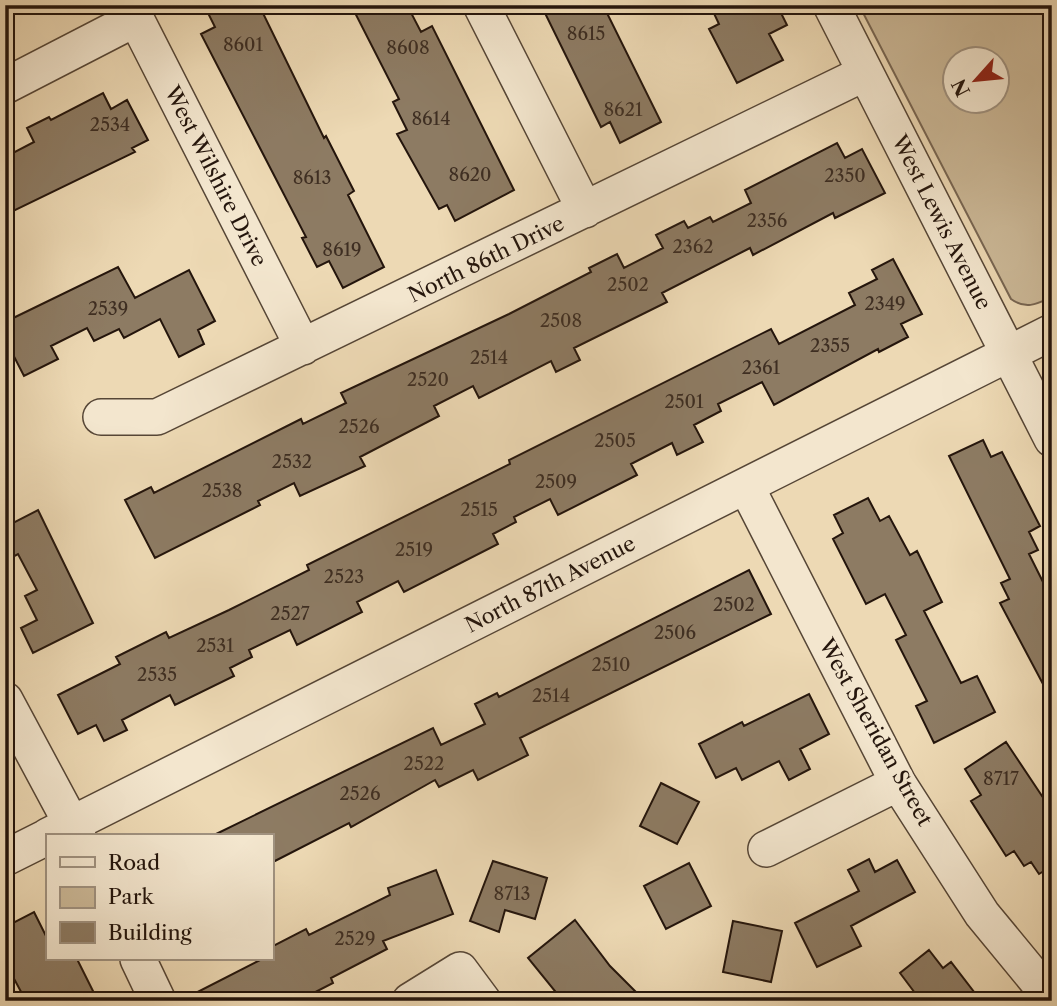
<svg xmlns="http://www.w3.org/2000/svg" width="1057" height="1006" font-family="'Libre Caslon Text',serif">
<rect width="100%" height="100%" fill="#edd9b4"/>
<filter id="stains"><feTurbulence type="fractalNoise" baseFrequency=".00286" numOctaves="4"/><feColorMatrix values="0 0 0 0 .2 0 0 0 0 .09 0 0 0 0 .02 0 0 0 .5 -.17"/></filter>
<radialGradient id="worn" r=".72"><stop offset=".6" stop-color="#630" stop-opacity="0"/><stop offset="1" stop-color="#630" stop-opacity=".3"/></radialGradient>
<path fill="#cbb897" stroke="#786652" stroke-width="2" fill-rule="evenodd" d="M859,5H1052V297C1037,304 1026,310 1011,299ZM956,60H998V102H956Z"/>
<path fill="#8d7b63" stroke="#24150c" stroke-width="2" d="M204,5H259L324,138L326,136L354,191L348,195L384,267L343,288L329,261L317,267L302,238L306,237L201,34L215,27Z
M351,5H407L421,32L432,26L514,190L455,221L447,205L439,209L397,134L407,130L393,102L399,99Z
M541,5H603L661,122L620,143L610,122L601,127Z
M710,5H777L787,25L769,34L783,60L737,83L709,29L719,24Z
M103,93L111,109L127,100L148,140L132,148L135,152L5,215V157L34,142L27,128L49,117L51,120Z
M837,143L845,158L862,149L885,193L835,218L833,213L753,255L750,248L662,293L667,302L574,348L580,360L556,372L551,361L479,398L473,386L434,406L439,416L360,457L365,466L300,496L294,483L258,501L260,505L155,558L125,500L151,487L154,493L301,419L303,424L346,403L341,393L509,314L591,272L589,268L617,254L624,268L663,248L656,235L684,221L688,228L710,217L713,222L751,203L745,190Z
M893,259L922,314L901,324L908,337L879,352L878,349L774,405L762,382L718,404L721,411L694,425L703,442L677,455L672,443L631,464L637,475L558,515L550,499L514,517L516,522L493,534L498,544L404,592L398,581L357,602L362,612L297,645L290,630L249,650L252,657L230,668L234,676L175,705L170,695L122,720L127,730L104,741L96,725L78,734L58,695L120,664L116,657L166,632L169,638L229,610L309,570L307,565L510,464L509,460L771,329L779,344L855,305L849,293L877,279L872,270Z
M118,267L135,298L189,270L215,321L198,330L204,344L179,357L160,319L124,338L119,329L94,341L87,328L51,346L58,359L24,376L5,339V322Z
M983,440L991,457L1002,452L1040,526L1029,532L1038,550L1029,554L1052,600V701L1000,603L1009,599L1001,583L1010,579L949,456Z
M868,498L880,521L889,516L910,555L917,551L942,602L924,611L961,683L977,676L995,712L934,743L916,706L927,701L896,640L906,635L885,594L866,604L833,539L843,533L834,515Z
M38,510L93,623L33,653L21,628L37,620L25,596L37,590L18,554L5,561V527Z
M749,570L771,614L520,738L528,755L478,780L473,770L439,787L435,780L351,827L349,823L271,863V836H212L433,728L441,745L485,724L475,704L497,693L499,697Z
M809,694L829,734L800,749L810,769L789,780L779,761L742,780L736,768L716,778L699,744L742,722L744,726Z
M1006,742L1052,811V866L1039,874L1031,862L1024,866L1014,851L1006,856L971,801L981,795L965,769Z
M661,783L699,802L677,844L640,826Z
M869,859L875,872L897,860L915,892L851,926L861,946L817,967L795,923L859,891L848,870Z
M493,861L547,878L535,919L505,910L499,932L470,921Z
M689,863L711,906L666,929L644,886Z
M436,870L453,914L383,941L387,949L331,978L333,983L298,1001H180L262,959H271V947L306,929L309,935L390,895L388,888Z
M34,912L47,938V959H77L98,1001H26L5,962V927Z
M575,920L610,966L645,1001H563L528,958Z
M733,921L782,931L771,982L723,972Z
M929,950L943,968L951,962L981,1001H921L900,973Z"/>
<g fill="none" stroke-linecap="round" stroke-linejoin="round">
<g stroke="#564636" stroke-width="38">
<path id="minor" d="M129,5L303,347
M481,5L585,210
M831,5L1052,439
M5,86L135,19
M101,417H157L865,73
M746,486L898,783L982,914L1052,999
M5,700L78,836
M48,836L1052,332
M766,849L898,783
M5,858L47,837
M138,959L158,1001
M410,1001L460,970L483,1001"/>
</g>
<use href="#minor" stroke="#f3e6ce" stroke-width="35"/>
</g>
<g text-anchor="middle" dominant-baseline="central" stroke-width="7" stroke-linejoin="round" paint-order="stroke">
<g font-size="18" fill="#3e2e22">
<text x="586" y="34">8615</text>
<text x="243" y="45">8601</text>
<text x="408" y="48">8608</text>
<text x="623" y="110">8621</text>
<text x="431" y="119">8614</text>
<text x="110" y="125">2534</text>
<text x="470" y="175">8620</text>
<text x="845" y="176">2350</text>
<text x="312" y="178">8613</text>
<text x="767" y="221">2356</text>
<text x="693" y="247">2362</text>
<text x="342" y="250">8619</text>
<text x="628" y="285">2502</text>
<text x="885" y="304">2349</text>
<text x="108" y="309">2539</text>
<text x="561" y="321">2508</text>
<text x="830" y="346">2355</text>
<text x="489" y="358">2514</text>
<text x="761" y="368">2361</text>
<text x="428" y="380">2520</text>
<text x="684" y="402">2501</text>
<text x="359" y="427">2526</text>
<text x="615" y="441">2505</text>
<text x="292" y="462">2532</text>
<text x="556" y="482">2509</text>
<text x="222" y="491">2538</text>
<text x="479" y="510">2515</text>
<text x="414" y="550">2519</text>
<text x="344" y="577">2523</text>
<text x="734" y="605">2502</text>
<text x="290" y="614">2527</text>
<text x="675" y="633">2506</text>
<text x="215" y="646">2531</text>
<text x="611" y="665">2510</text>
<text x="157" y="675">2535</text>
<text x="551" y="696">2514</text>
<text x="424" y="764">2522</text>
<text x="1001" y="779">8717</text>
<text x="360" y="794">2526</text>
<text x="512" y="894">8713</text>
<text x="355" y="939">2529</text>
</g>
<g font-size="21" fill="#24150c" stroke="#f3e6ce">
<text transform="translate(216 176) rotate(63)">West Wilshire Drive</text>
<text transform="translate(942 222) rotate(63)">West Lewis Avenue</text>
<text transform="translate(486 259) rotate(-26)">North 86th Drive</text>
<text transform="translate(550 584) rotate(-27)">North 87th Avenue</text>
<text transform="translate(876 732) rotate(61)">West Sheridan Street</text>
</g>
</g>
<rect width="1057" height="1006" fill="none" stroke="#edd9b4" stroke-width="28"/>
<rect x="7" y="7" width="1043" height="992" fill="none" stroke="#24150c" stroke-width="3.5"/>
<rect x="14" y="14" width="1029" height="978" fill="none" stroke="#24150c" stroke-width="2"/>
<rect x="46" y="834" width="228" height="126" fill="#f3e6ce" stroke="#a09280" stroke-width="2"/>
<rect x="60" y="857" width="35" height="10" fill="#f3e6ce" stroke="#a09280" stroke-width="2"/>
<text x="108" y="870" font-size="21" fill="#24150c">Road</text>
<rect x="60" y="887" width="35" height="21" fill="#cbb897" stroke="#a09280" stroke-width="2"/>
<text x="108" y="904" font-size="21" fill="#24150c">Park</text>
<rect x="60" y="922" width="35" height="21" fill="#8d7b63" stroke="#a09280" stroke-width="2"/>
<text x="108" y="940" font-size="21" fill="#24150c">Building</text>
<g transform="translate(976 80) rotate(243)"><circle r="33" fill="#f3e6ce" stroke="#a09280" stroke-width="2"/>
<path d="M0-5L12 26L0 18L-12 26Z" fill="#8f2418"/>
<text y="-10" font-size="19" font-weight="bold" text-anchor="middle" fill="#24150c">N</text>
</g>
<rect width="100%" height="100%" filter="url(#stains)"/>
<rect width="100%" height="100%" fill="url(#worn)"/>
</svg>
